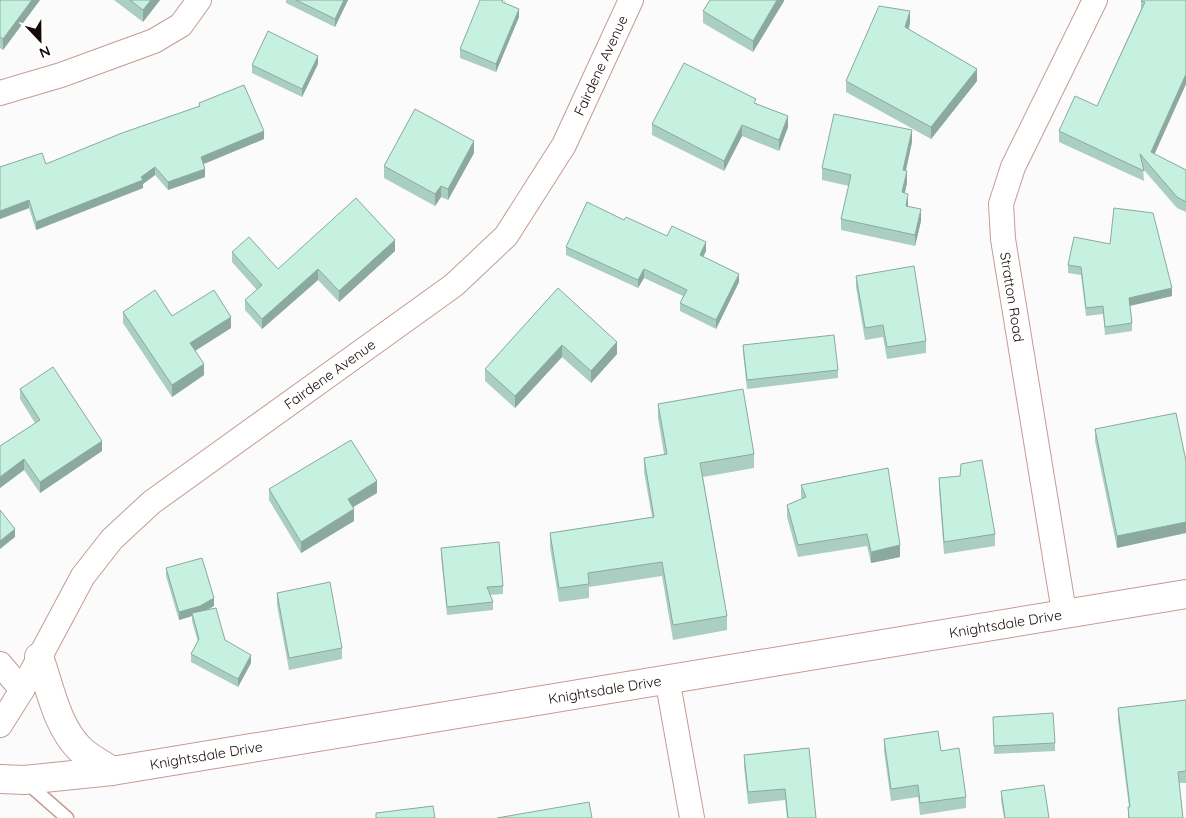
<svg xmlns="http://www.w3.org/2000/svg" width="1186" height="818" font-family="Quicksand,sans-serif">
<rect width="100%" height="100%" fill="#fbfbfb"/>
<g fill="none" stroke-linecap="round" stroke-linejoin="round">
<g stroke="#c49c92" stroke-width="15">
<path id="service" d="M26,782L67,818"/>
</g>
<g stroke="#c49c92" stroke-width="26">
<g id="minor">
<path d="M0,93L61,75L154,41L181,25L199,0"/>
<path d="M1064,612L1003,239L1001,204L1013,167L1095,0"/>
<path d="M0,664L22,690"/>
<path d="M667,678L692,818"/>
<path id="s1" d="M0,725L22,690L83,576L112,539L152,502L454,285L506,236L564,145L631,0"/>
</g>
</g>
<g stroke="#c49c92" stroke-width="30">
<g id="secondary">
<path d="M39,657C50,687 56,725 80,749C89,758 102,764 112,771"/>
<path id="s2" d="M0,779L24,780L112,771L1186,594"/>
</g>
</g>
<use href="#service" stroke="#fff" stroke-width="12"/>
<use href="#minor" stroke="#fff" stroke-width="24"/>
<use href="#secondary" stroke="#fff" stroke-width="28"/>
</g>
<path fill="#aacfc2" d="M0,0H40L3,50L0,48Z
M114,0H160L143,22Z
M286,0H348L335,27L286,3Z
M506,0L505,3L519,17L496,72L460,58V49Z
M784,0V1L753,52L703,23V11Z
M1186,0V84L1154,154L1186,170V212L1177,208L1143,169L1144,181L1059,142V131L1097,106L1141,9V1Z
M910,23L909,29L977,81L931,139L846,92V81Z
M318,64L302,97L252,73V65Z
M199,103L264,139L204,164L205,177L168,190L155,175L143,184V188L36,230L29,208L0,219L46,164L199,107Z
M756,103L788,127L779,151L742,136L724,171L652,135V124Z
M912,142L906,171L907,183L905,193L908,206L921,221L915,246L841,230V219L849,186L822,180V168Z
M474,153L448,200L441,197L435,206L384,178V166Z
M624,220L706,251L703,257L739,282L716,329L680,311V303L683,296L644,278L638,288L566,255V247Z
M1110,244L1172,296L1130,306L1132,323V331L1105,335L1103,314L1086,316L1081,275L1068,273V265Z
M395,251L339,302L318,280L262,329L245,310V300L257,290L232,262V252L278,269Z
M856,276L926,341V353L887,359L883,337L865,340L856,287Z
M558,288L617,354L591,383L562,357L515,408L485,381V369Z
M123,312L172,316L231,328L195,351L204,375L172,397L123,323Z
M743,345L838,370V378L747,389L743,353Z
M20,389L102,451L40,493L24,470L0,488V446L35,423L20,399Z
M658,404L754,454V468L703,477L727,616V630L673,640L662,576L589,587V598L559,602L550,547V533L652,517L644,472V458L664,454L658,418Z
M1095,429L1186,461L1117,548L1095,441Z
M939,478L995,534V546L944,554L939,489Z
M801,485L900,557L871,563L867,546L798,557L787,517V505L802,499L801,497Z
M269,489L377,493L353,507L354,521L301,553L269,500Z
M441,548L503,586V594L490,595L493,602V610L447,615L441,556Z
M166,568L214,606L206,610L225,640L251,663L238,687L191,662V654L198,642L192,621V616L179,620L166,576Z
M277,593L342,648V659L289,670L277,605Z
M1186,700V783H1179L1183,818H1128V807H1129L1118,720V708Z
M993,717L1055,743V751L994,754Z
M884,739L941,751L966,797V808L920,815L918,797L891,801L884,751Z
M809,748L816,818H787L785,800L748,804L744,766V755Z
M1001,791L1049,818H1004L1001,800Z"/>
<path fill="#8ba99e" d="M32,0H40L3,50V39Z
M151,0H160L143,22V10Z
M344,0H348L335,27V19Z
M777,0H784V1L753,52V41Z
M519,9V17L496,72V64Z
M910,11V23L905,39V27Z
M318,56V64L302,97V89Z
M977,69V81L931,139V127Z
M1186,74V84L1151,162V152Z
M788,116V127L779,151V140Z
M742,125V136L724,171V161Z
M912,130V142L903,182V170Z
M264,131V139L201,165V157Z
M474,141V153L448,200V189Z
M155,167V175L143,184V188L36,230V222L141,177Z
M205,169V177L168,190V182Z
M907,171V183L902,204V192Z
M441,186V197L435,206V194Z
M908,194V205L906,217V206Z
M29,200V208L0,219V211Z
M921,209V221L915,246V235Z
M395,240V251L339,302V291Z
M706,242V251L700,263V255Z
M318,269V280L262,329V319Z
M644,269V278L638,288V280Z
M739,274V282L716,329V320Z
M1172,288V296L1129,306V298Z
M231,317V328L190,354V343Z
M617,342V354L591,383V371Z
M562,345V357L515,408V396Z
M204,364V375L172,397V385Z
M102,441V451L40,493V482Z
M24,459V470L0,488V477Z
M377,481V493L348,510V499Z
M354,509V521L301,553V542Z
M1186,522V533L1117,548V536Z
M15,529V537L0,549V541Z
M900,545V557L871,563V552Z
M214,598V606L200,614L192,613V616L179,620V612Z
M251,655V663L238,687V679Z"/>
<path fill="#c6f1e1" stroke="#8ba99e" d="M0,0H32L3,39L0,37Z
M130,0H151L143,10Z
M296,0H344L335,19Z
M480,0H503L502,2L519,9L496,64L460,49Z
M710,0H777L753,41L703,11Z
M1142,0H1186V74L1151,152L1186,170V202L1177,197L1140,154L1144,171L1059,131L1075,96L1097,106L1145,2L1141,1Z
M879,6L910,11L905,27L977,69L931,127L846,81Z
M268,31L318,56L302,89L252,65Z
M684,63L756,99L754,103L788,116L779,140L742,125L724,161L652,124Z
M244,85L264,131L201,157L205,169L168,182L155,167L141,177L143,180L36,222L29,200L0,211V167L42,153L46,164L122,133L200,106L199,103Z
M415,109L474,141L448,189L441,186L435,194L384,166Z
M834,114L912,130L903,170L907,171L902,192L908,194L906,206L921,209L915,235L841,219L851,175L822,168Z
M356,198L395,240L339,291L318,269L262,319L245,300L262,285L232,252L249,237L278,269Z
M587,202L624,220L626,217L667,236L672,226L706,242L700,255L739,274L716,320L680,303L687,290L644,269L638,280L566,247Z
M1114,208L1153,213L1172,288L1129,298L1132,323L1105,327L1103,306L1086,308L1081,267L1068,265L1074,237L1110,244Z
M914,266L926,341L887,347L883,325L865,328L856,276Z
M558,288L617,342L591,371L562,345L515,396L485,369Z
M155,290L172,316L214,290L231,317L190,343L204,364L172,385L123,312Z
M834,335L838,370L747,380L743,345Z
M53,367L102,441L40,482L24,459L0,477V446L40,420L20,389Z
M743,389L754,454L700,463L727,616L673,625L662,562L588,573L589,584L559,588L550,533L654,517L644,458L667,454L658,404Z
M1176,413L1186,461V522L1117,536L1095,429Z
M351,440L377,481L348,499L354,509L301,542L269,489Z
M982,460L995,534L944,542L939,478L960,476L961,464Z
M888,468L900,545L871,552L867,534L798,545L787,505L806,497L801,485Z
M0,510L15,529L0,541Z
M499,542L503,586L487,587L493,602L447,607L441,548Z
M202,558L214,598L200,606L179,612L166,568Z
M330,582L342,648L289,658L277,593Z
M216,608L225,640L251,655L238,679L191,654L199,639L192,613Z
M1186,700V771L1178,772L1183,818H1129L1128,807H1130L1118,708Z
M1053,713L1055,743L994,746L993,717Z
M938,731L941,751L959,748L966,797L920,803L918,785L891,789L884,739Z
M809,748L816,818H788L785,789L748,792L744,755Z
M1044,785L1049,818H1005L1001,791Z
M589,802L592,818H497Z
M433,806L435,818H376V813Z"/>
<g text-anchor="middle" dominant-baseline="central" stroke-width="5" stroke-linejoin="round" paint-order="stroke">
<g font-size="14" fill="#150805" stroke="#fff">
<text stroke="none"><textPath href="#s1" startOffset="911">Fairdene Avenue</textPath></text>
<text transform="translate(1012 297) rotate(81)">Stratton Road</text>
<text stroke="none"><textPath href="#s1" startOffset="491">Fairdene Avenue</textPath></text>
<text stroke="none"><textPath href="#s2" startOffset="1018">Knightsdale Drive</textPath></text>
<text stroke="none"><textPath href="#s2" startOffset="612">Knightsdale Drive</textPath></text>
<text stroke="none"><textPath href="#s2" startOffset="208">Knightsdale Drive</textPath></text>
</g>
</g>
<g transform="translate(40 40) rotate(158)" stroke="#ffffff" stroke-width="4" paint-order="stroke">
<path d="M0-4L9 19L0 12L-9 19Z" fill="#150805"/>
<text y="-8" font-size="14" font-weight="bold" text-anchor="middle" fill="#150805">N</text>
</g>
</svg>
